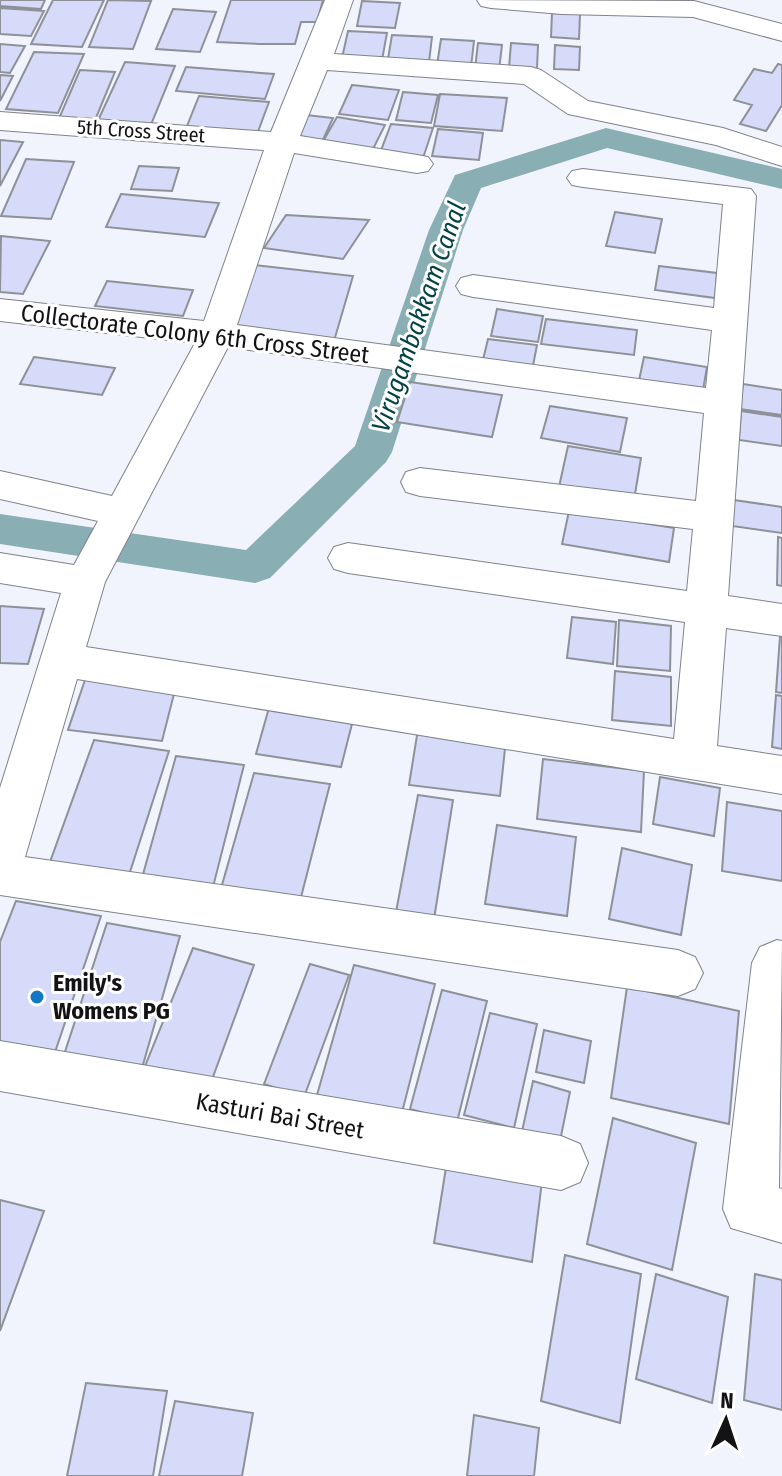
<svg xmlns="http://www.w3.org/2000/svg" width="782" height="1476" font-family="'Fira Sans Condensed',sans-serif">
<rect width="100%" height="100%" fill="#f2f4fd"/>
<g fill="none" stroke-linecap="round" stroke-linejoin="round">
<path fill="#89aeb3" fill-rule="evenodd" d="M606,128L782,169V189L607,148L481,188L463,230L392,452L386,462L270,578L255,583L0,544V514L246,550L355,446L429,230L455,175Z"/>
</g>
<path fill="#d5dbf8" stroke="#8f9199" stroke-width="2" d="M0,0H45L41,9L0,6Z
M53,0H104L82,47L31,44Z
M108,0L151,1L133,49L89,47Z
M231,0H323L317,22H301L295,44H259L217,42Z
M362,1L400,3L395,28L357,26Z
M0,8L44,11L31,36L0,34Z
M173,9L216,12L200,52L156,49Z
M552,13L580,14L579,39L551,37Z
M348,31L387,33L382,60L342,58Z
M392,35L432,37L429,62L388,59Z
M441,39L474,41L471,67L437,65Z
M478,43L502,45L499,70L475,69Z
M511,43L538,45L537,69L509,68Z
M0,44L25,46L10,73L0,72Z
M555,45L580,47L579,70L554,69Z
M34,52L84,54L58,113L6,109Z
M125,62L175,66L148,132L95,127Z
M778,64L782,65V105L766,131L740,124L752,105L734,100L754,69L772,73Z
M186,67L274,74L265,99L176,91Z
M80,70L115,72L93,125L57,123Z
M0,75L13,76L0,101Z
M352,85L399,90L388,120L339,114Z
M403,92L438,95L431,123L396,120Z
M440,94L507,98L502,131L434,126Z
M199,96L269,102L256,137L185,131Z
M306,115L333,118L321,144L294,140Z
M337,117L385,125L371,153L321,145Z
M391,124L433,128L423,158L380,153Z
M438,129L483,133L479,160L432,156Z
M0,140L23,142L0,186Z
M26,159L74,162L51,219L1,216Z
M139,166L179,168L172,191L131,189Z
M121,194L219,203L205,237L106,227Z
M615,212L662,219L655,253L606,246Z
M286,215L369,220L343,259L264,248Z
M1,236L50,241L23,294L0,292Z
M254,265L353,276L334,341L232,330Z
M659,266L717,273L715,298L655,290Z
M107,281L193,290L183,316L95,306Z
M497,309L543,316L538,342L491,336Z
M546,319L637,330L634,355L541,344Z
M488,339L537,345L532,371L482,364Z
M34,357L115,368L102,395L20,384Z
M644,357L707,367L702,396L638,385Z
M410,382L502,395L492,437L397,422Z
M743,384L782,390V415L740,409Z
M550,406L627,418L620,452L541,438Z
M741,411L782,417V446L739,440Z
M568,446L641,458L634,500L559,487Z
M727,499L782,507V533L725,525Z
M569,511L674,528L669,562L562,544Z
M778,537L782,538V586L777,585Z
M0,606L44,609L28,664L0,663Z
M572,617L616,622L613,664L567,658Z
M619,620L671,626L670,671L617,666Z
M780,636H782V693L776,692Z
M615,671L671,677V726L612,720Z
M86,677L176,686L162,741L68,730Z
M776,695L782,696V749L772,747Z
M270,704L354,716L341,767L256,754Z
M418,729L506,739L500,796L409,785Z
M94,740L169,751L129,875L50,862Z
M176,756L244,765L213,887L142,878Z
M543,759L644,771L641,832L537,819Z
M254,773L330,784L299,905L220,892Z
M660,777L720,788L714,836L653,824Z
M418,795L453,800L434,919L396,912Z
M727,802L782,811V881L722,871Z
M497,825L576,837L567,916L485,904Z
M622,848L692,865L681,935L609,919Z
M16,901L101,916L52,1061L0,1051V942Z
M107,923L180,936L140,1075L62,1061Z
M193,948L254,965L210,1085L145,1066Z
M310,964L349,975L304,1097L264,1084Z
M354,965L435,984L399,1124L315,1102Z
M627,987L739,1011L729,1124L611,1098Z
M442,990L487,1001L457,1122L410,1109Z
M490,1013L537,1024L514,1128L464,1115Z
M544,1030L591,1041L584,1083L536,1072Z
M533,1081L570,1092L559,1146L521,1136Z
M613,1118L696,1143L672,1270L587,1244Z
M448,1155L543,1173L532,1262L434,1243Z
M0,1200L44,1211L0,1331Z
M565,1255L641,1274L620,1423L541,1401Z
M656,1274L728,1297L712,1403L636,1379Z
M755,1274L782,1280V1410L744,1400Z
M86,1383L167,1391L153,1476H67Z
M175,1401L253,1413L242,1476H159Z
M474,1415L539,1428L534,1476H467Z"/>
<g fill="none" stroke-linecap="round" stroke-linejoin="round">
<g stroke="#80828a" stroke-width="2">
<path id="street" d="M325,0H353L334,54L531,67L541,70L588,101L723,128L782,147V166L716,145L568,114L524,84L327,70L300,136L417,155L428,157L433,164L428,171L417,173L294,153L237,325L706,388L712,330L473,297L461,294L456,286L461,278L473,275L714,308L723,204L583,187L572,185L567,178L572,171L583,169L751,189L756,196L728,596L782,604V636L726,628L717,746L782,756V794L77,679L25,857L678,950L695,957L703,973L695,989L678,996L0,895V788L61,593L0,583V553L74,565L98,521L0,499V471L112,496L195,343L0,321V299L204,321L264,150L0,130V112L271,132ZM228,347L704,413L696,501L420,468L406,472L401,482L406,492L420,496L693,529L687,591L348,543L334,547L328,558L334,569L348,573L685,622L674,739L86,647L105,582Z
M477,0L694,1L782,24V41L693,17L562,14L491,8L481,6Z
M777,940L782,941L779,1188L782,1189V1243L731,1228L723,1209L752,963L760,947Z
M0,1041L561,1136L580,1144L588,1163L580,1182L561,1190L0,1091Z"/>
</g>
<use href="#street" fill="#fff" fill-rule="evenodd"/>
</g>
<circle fill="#1178c3" stroke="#fff" stroke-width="3" cx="37" cy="997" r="8"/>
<g text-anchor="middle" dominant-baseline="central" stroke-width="6" stroke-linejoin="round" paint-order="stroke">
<g font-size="20" fill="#131316" stroke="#fff">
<text transform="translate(141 131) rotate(4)">5th Cross Street</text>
</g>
<g font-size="24" fill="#131316" stroke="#fff">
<text transform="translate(195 334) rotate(7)">Collectorate Colony 6th Cross Street</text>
<text transform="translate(280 1116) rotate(10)">Kasturi Bai Street</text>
</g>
<g font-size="24" font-weight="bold" fill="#131316" stroke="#fff" text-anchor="start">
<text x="53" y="983">Emily's<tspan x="53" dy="28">Womens PG</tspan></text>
</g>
<g font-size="26" font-style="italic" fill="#054247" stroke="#fff">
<text transform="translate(419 317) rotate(-71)">Virugambakkam Canal</text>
</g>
</g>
<g transform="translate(726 1420) rotate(3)" stroke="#ffffff" stroke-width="6" paint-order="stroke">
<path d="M0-6L14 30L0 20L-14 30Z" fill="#131316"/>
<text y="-12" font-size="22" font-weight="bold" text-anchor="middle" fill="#131316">N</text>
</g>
</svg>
